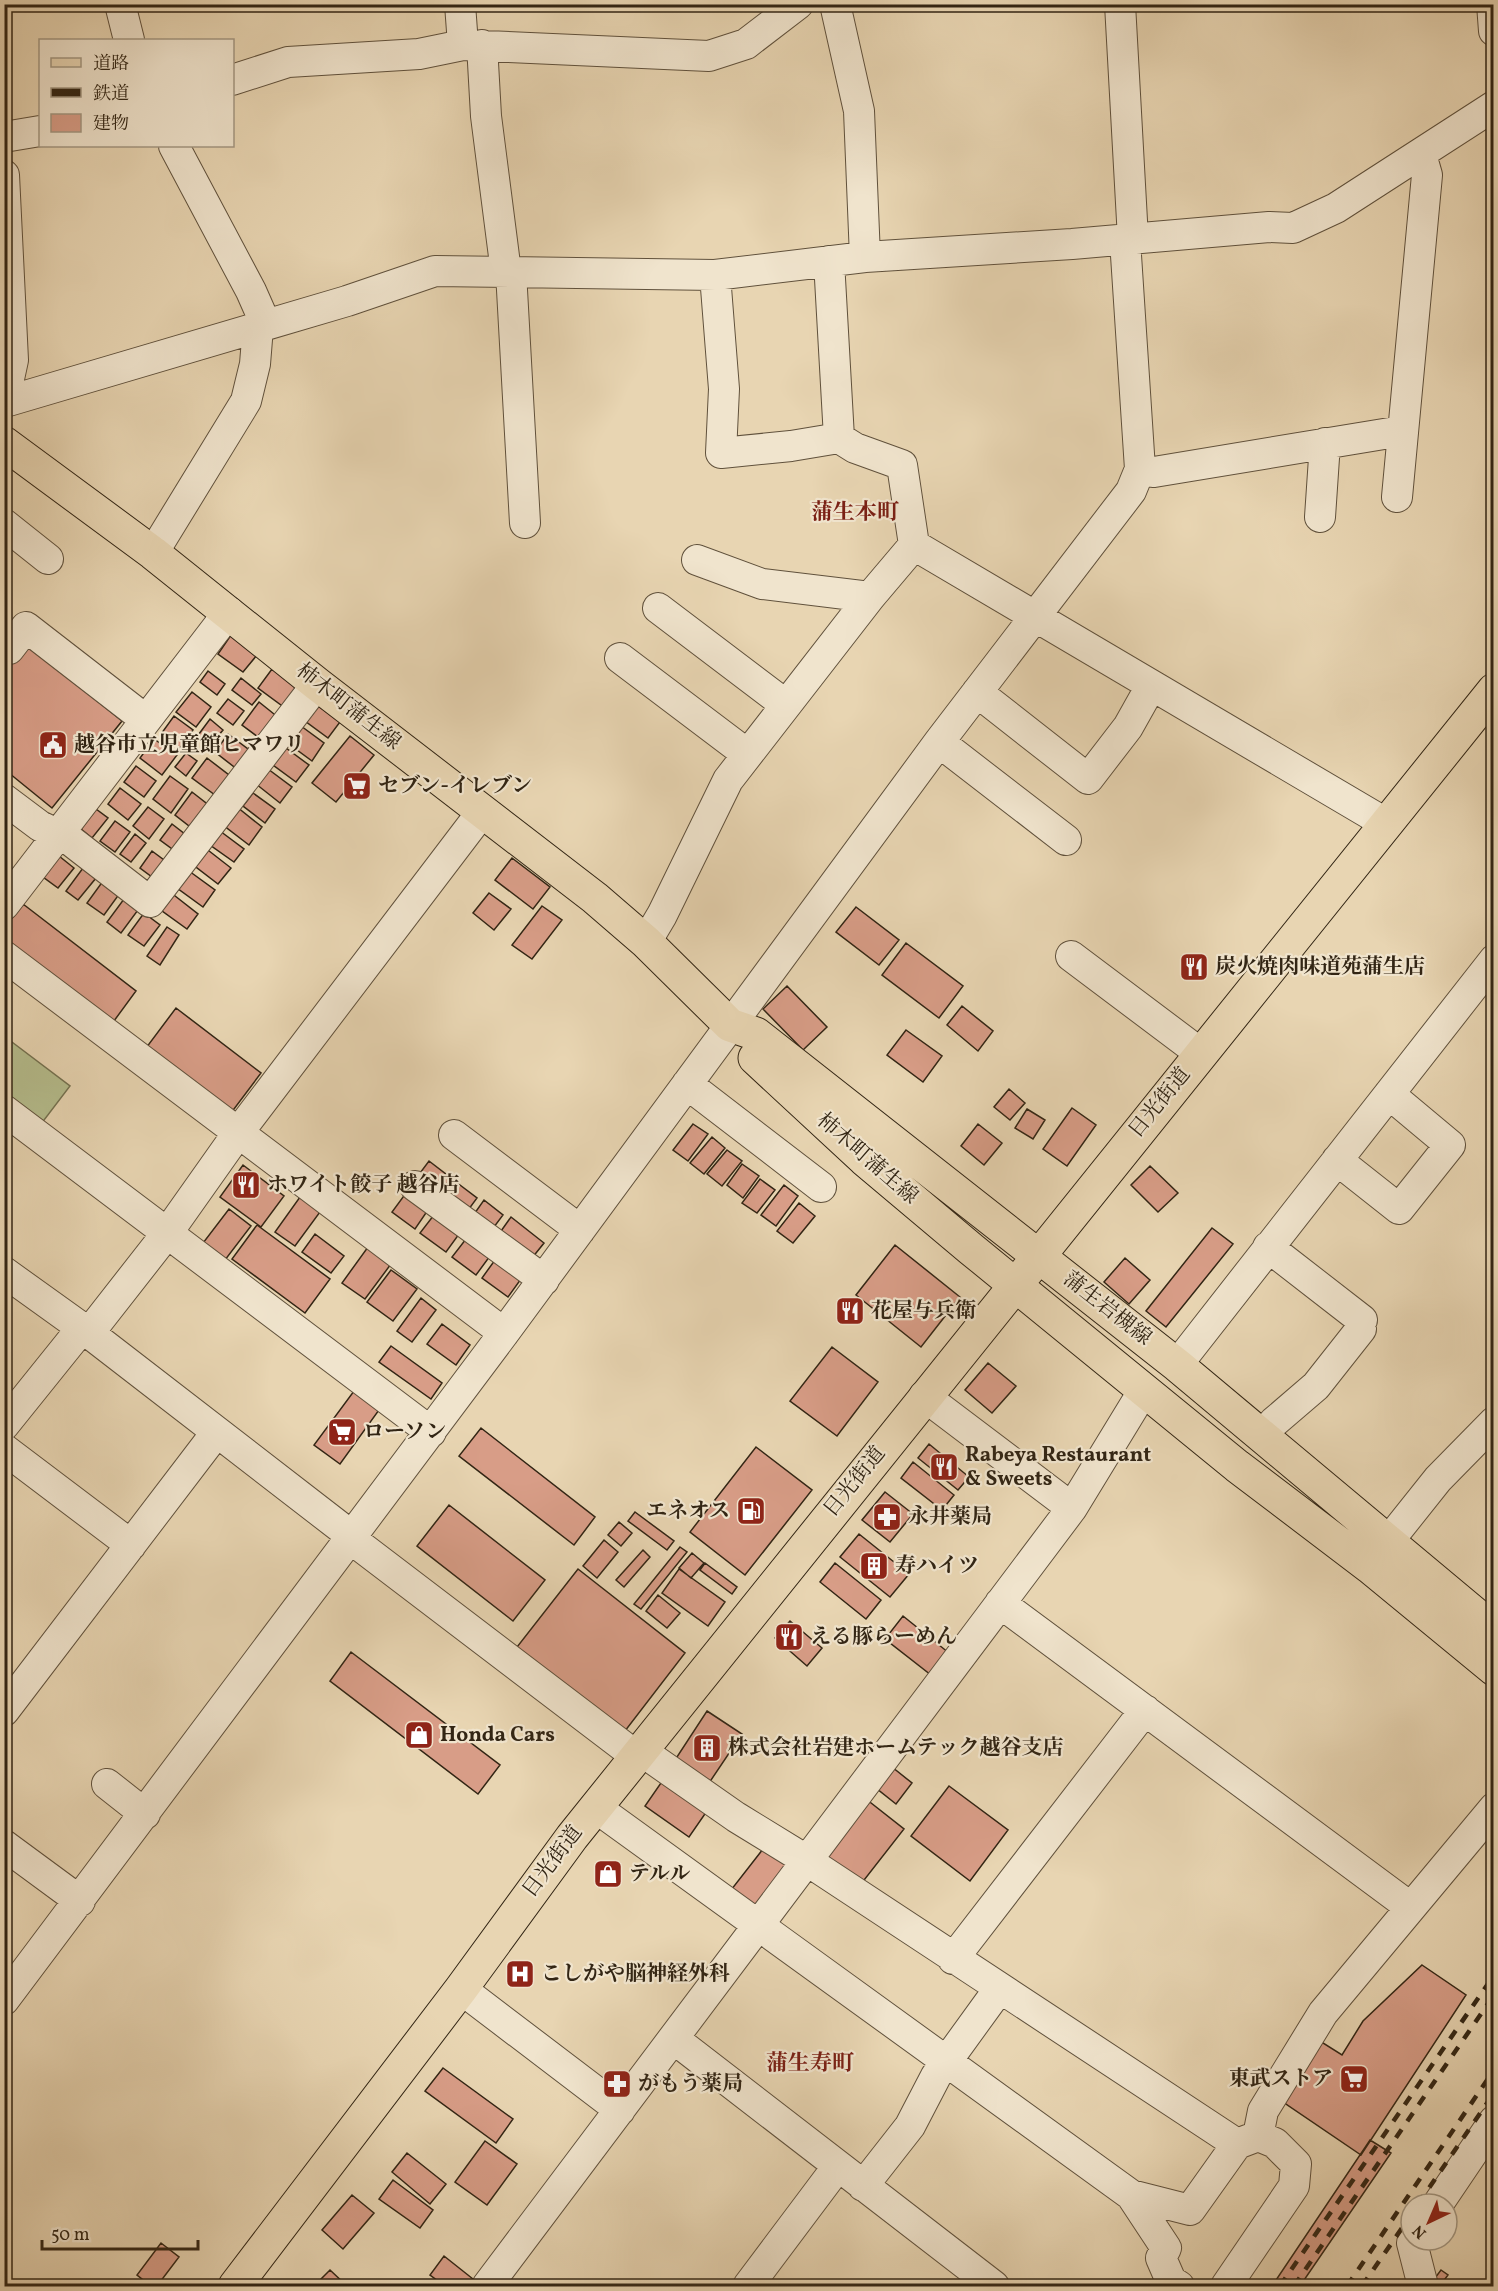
<svg xmlns="http://www.w3.org/2000/svg" width="1498" height="2291" font-family="Vollkorn,'Noto Serif JP',serif">
<rect width="100%" height="100%" fill="#e8d5b2"/>
<filter id="stains"><feTurbulence type="fractalNoise" baseFrequency=".00333" numOctaves="4"/><feColorMatrix values="0 0 0 0 .2 0 0 0 0 .09 0 0 0 0 .02 0 0 0 .5 -.17"/></filter>
<radialGradient id="worn" r=".72"><stop offset=".6" stop-color="#630" stop-opacity="0"/><stop offset="1" stop-color="#630" stop-opacity=".3"/></radialGradient>
<path fill="#b5bd8d" stroke="#747150" stroke-width="1.5" d="M1492,409H1494L1493,537L1487,534Z
M4,1036L70,1086L38,1128L5,1103Z"/>
<path fill="#d89d87" stroke="#322514" stroke-width="1.5" d="M231,635L257,655L243,672L218,654Z
M27,644L122,721L52,808L4,769V672Z
M272,669L299,689L285,708L258,688Z
M208,671L225,684L217,695L200,682Z
M241,678L261,694L252,705L232,690Z
M192,692L211,707L196,727L176,712Z
M228,699L244,711L233,725L217,713Z
M259,702L279,718L262,740L242,725Z
M317,705L340,722L328,738L305,721Z
M174,716L193,730L180,748L161,734Z
M210,719L223,730L208,748L196,738Z
M301,726L324,743L312,761L289,744Z
M228,734L252,752L238,770L215,752Z
M350,736L374,755L336,802L312,783Z
M154,739L177,755L162,775L140,758Z
M286,748L309,765L296,782L273,765Z
M186,753L197,761L186,776L175,767Z
M207,758L229,775L215,795L192,778Z
M136,766L156,781L144,797L124,782Z
M268,769L292,787L280,803L256,784Z
M170,776L188,789L171,813L153,799Z
M120,788L141,804L128,820L108,804Z
M192,792L215,810L198,833L175,815Z
M253,793L275,809L265,823L243,806Z
M148,807L164,819L149,839L133,826Z
M237,807L262,827L249,845L223,825Z
M96,809L108,818L92,838L81,829Z
M115,821L130,832L115,852L100,841Z
M172,824L190,838L179,854L160,840Z
M220,831L244,849L234,862L210,845Z
M135,834L146,843L131,862L120,854Z
M204,847L231,868L218,884L192,864Z
M152,851L168,863L156,880L140,868Z
M59,856L74,868L58,888L43,877Z
M512,858L550,887L533,909L495,880Z
M83,868L96,878L78,900L66,891Z
M189,871L215,890L203,907L177,888Z
M103,881L120,893L104,915L87,903Z
M170,892L198,914L187,929L158,908Z
M489,893L511,909L494,930L473,913Z
M124,899L138,910L121,933L107,922Z
M23,904L136,991L111,1025L4,943V928Z
M542,906L562,920L532,959L512,945Z
M856,907L899,940L879,965L836,932Z
M144,913L160,925L144,946L128,935Z
M167,927L179,935L160,965L147,956Z
M906,943L963,986L939,1018L882,975Z
M787,986L827,1027L803,1050L763,1009Z
M962,1006L993,1031L978,1051L947,1025Z
M176,1008L261,1073L231,1113L146,1048Z
M906,1030L942,1056L923,1082L887,1055Z
M1009,1089L1025,1103L1010,1120L994,1107Z
M1072,1108L1096,1125L1067,1166L1043,1149Z
M1027,1109L1045,1120L1033,1139L1015,1128Z
M693,1124L708,1134L688,1161L673,1150Z
M978,1124L1002,1143L984,1165L961,1146Z
M712,1137L725,1148L704,1174L690,1163Z
M727,1150L742,1161L722,1186L707,1174Z
M429,1161L451,1178L439,1194L417,1177Z
M742,1164L759,1176L743,1198L727,1185Z
M243,1165L284,1196L261,1227L220,1197Z
M1150,1166L1178,1193L1158,1212L1131,1185Z
M760,1179L775,1190L757,1213L742,1203Z
M456,1182L477,1198L466,1213L444,1197Z
M784,1185L798,1196L776,1226L761,1215Z
M406,1193L428,1210L415,1229L392,1212Z
M300,1197L320,1212L295,1246L275,1232Z
M484,1200L503,1215L491,1231L472,1217Z
M799,1203L815,1216L793,1243L777,1231Z
M229,1209L251,1226L225,1260L203,1243Z
M437,1211L462,1230L446,1252L420,1233Z
M511,1217L544,1243L528,1263L496,1238Z
M257,1225L330,1279L305,1313L232,1259Z
M1212,1228L1233,1244L1166,1327L1146,1311Z
M315,1234L344,1256L331,1273L302,1252Z
M466,1239L490,1256L476,1275L452,1257Z
M895,1245L960,1297L921,1347L856,1295Z
M368,1247L391,1264L365,1299L342,1283Z
M1125,1258L1150,1280L1129,1304L1104,1282Z
M495,1260L521,1279L508,1297L482,1278Z
M391,1270L417,1289L393,1321L367,1302Z
M421,1298L436,1310L412,1342L397,1331Z
M442,1324L470,1345L456,1365L427,1344Z
M391,1346L442,1383L431,1399L379,1362Z
M832,1347L878,1382L837,1436L790,1401Z
M988,1363L1016,1386L992,1413L965,1390Z
M354,1391L379,1410L340,1464L314,1445Z
M481,1428L595,1517L574,1545L459,1456Z
M929,1444L969,1477L958,1490L918,1458Z
M756,1447L812,1490L745,1575L690,1532Z
M913,1462L954,1495L942,1510L901,1478Z
M885,1492L913,1514L890,1542L862,1520Z
M449,1505L545,1580L513,1621L417,1546Z
M635,1512L674,1541L667,1550L628,1521Z
M619,1522L632,1533L621,1546L608,1535Z
M859,1534L909,1574L890,1597L840,1557Z
M604,1540L618,1552L597,1578L583,1566Z
M680,1547L687,1552L641,1609L634,1604Z
M643,1550L650,1557L624,1587L616,1580Z
M692,1553L704,1563L691,1578L679,1568Z
M705,1563L737,1587L732,1594L700,1570Z
M835,1563L881,1600L866,1619L820,1582Z
M578,1569L685,1653L625,1731L517,1647Z
M679,1569L725,1602L708,1626L662,1593Z
M658,1595L680,1613L667,1628L646,1611Z
M903,1616L949,1653L931,1675L885,1639Z
M790,1621L822,1648L807,1666L775,1638Z
M351,1652L500,1765L478,1794L330,1681Z
M707,1711L742,1734L707,1786L673,1763Z
M892,1767L912,1783L896,1804L876,1788Z
M663,1780L707,1811L689,1837L645,1806Z
M949,1786L1008,1830L970,1881L911,1836Z
M866,1799L904,1829L861,1884L824,1855Z
M770,1840L794,1858L756,1909L731,1890Z
M1422,1965L1466,1995L1361,2155L1283,2102L1320,2041L1342,2055L1363,2021Z
M443,2068L513,2119L496,2143L425,2091Z
M1370,2140L1391,2153L1300,2286H1272Z
M485,2141L517,2164L487,2205L455,2182Z
M407,2153L446,2184L430,2204L392,2172Z
M393,2180L433,2210L420,2228L379,2199Z
M352,2195L374,2213L343,2249L322,2230Z
M161,2243L179,2257L157,2286H151L137,2275Z
M444,2256L473,2279L467,2286H445L430,2275Z
M330,2270L347,2286H314Z
M1441,2270L1448,2275L1442,2283L1435,2278Z"/>
<g fill="none" stroke-linecap="round" stroke-linejoin="round">
<g stroke="#60513c" stroke-width="32">
<path id="minor" d="M120,4L129,40
M460,4L463,45
M835,4L859,111L865,257
M1120,4L1133,239
M1492,4L1494,31
M482,45L486,116L506,272
M232,80L288,62L419,54L463,45L709,56L746,44L798,4
M4,137L40,131
M174,146L251,291L266,325
M4,175L13,360L4,402
M511,272L525,523
M715,275L724,389L721,453L791,446L839,438
M5,402L347,301L435,271L715,275L865,257L1072,244L1269,227L1293,228L1336,208L1494,106
M1140,469L1154,472L1402,431
M1397,497L1427,175L1421,154
M1320,517L1325,443
M4,524L48,559
M914,545L1387,824
M153,553L246,401L255,364L258,327
M697,560L762,584L870,597
M658,608L786,705
M9,649L26,627L146,720
M620,658L747,754
M977,692L1088,779L1128,727L1151,686
M939,742L1066,840
M4,799L40,826L71,841L150,902L317,684
M4,905L229,612
M646,942L662,915L728,780L870,597L914,545L902,465L855,448L839,438L829,261
M4,956L504,1333
M1071,956L1200,1053
M687,1084L821,1187
M4,1110L431,1432
M454,1135L580,1230
M1337,1160L1399,1209L1450,1145L1389,1094
M415,1186L544,1280
M1268,1247L1362,1320
M4,1272L89,1333L353,1537
M89,1333L168,1232L238,1133L482,812
M1177,1365L1494,960
M924,1396L1072,1508
M4,1425L82,1328
M1262,1435L1274,1422L1316,1386L1361,1329
M4,1449L131,1545
M351,1539L636,1756
M1387,1543L1438,1479L1494,1422
M1000,1603L1410,1907
M4,1711L216,1433
M640,1750L736,1817L806,1860L1237,2144
M107,1784L145,1814
M595,1807L1131,2195
M4,1845L80,1901
M953,1959L1145,1710
M461,1989L620,2110
M4,2000L504,1333L939,742L1131,491L1140,469L1125,240
M674,2039L994,2286
M1258,2136L1263,2111L1323,2013L1494,1808
M863,2186L910,2126L936,2076L999,1989
M1438,2204L1494,2121
M1414,2240L1412,2243L1423,2286
M487,2286L1072,1508L1144,1390
M748,2286L838,2166
M1179,2286L1171,2281L1161,2258L1166,2248L1131,2195L1190,2210L1237,2144L1258,2136L1275,2143L1296,2164L1294,2186L1226,2286"/>
</g>
<g stroke="#322514" stroke-width="35">
<path id="major" d="M4,443L153,553L317,684L595,898L646,942L730,1025L756,1034L1177,1365L1494,1630
M755,1058L864,1159L971,1249L1237,1466L1370,1567L1494,1669
M235,2286L461,1989L572,1837L1494,690"/>
</g>
<use href="#minor" stroke="#f0e4cd" stroke-width="30"/>
<use href="#major" stroke="#e8d5b2" stroke-width="33"/>
<path stroke="#322514" stroke-width="4.5" stroke-dasharray="10 10" stroke-linecap="butt" d="M1418,2204L1494,2093
M1280,2286L1494,1975
M1294,2286L1494,1995
M1347,2286L1494,2070
M1362,2286L1411,2215"/>
</g>
<defs>
<g id="civic-square" transform="scale(1.5)"><rect x="-9" y="-9" width="18" height="18" rx="4" fill="#8f2418" stroke="#f0e4cd"/><path d="M-.6-6.5H3V-4.5H.6V-3L4-1V1h2V6H-6V1h2V-1L-.6-3ZM-1.2 2.5V6h2.4V2.5Z" fill="#fff"/></g>
<g id="supermarket-square" transform="scale(1.5)"><rect x="-9" y="-9" width="18" height="18" rx="4" fill="#8f2418" stroke="#f0e4cd"/><path d="M-6-5.5h2.5l.6 2H6L4.5 2H-2.5L-4.4-4H-6ZM-1.5 3.2a1.3 1.3 0 1 0 .1 0ZM3 3.2a1.3 1.3 0 1 0 .1 0Z" fill="#fff"/></g>
<g id="restaurant-square" transform="scale(1.5)"><rect x="-9" y="-9" width="18" height="18" rx="4" fill="#8f2418" stroke="#f0e4cd"/><path d="M-5-6h1v4h1v-4h1v4h1v-4h1v5L-1.5 .5V6h-2V.5L-5-1ZM5-6V6H3V1.5H1.5Q1.5-4 5-6Z" fill="#fff"/></g>
<g id="fuel-square" transform="scale(1.5)"><rect x="-9" y="-9" width="18" height="18" rx="4" fill="#8f2418" stroke="#f0e4cd"/><path d="M-5.5-6h7V0h2V4h1.3V-2.5L3-4.5l.8-.8L6-3V5H2.5V1h-1V6h-7ZM-4.2-4.7v3.2H.2V-4.7Z" fill="#fff"/></g>
<g id="pharmacy-square" transform="scale(1.5)"><rect x="-9" y="-9" width="18" height="18" rx="4" fill="#8f2418" stroke="#f0e4cd"/><path d="M-2-6h4v4h4v4h-4v4h-4v-4h-4v-4h4Z" fill="#fff"/></g>
<g id="building-square" transform="scale(1.5)"><rect x="-9" y="-9" width="18" height="18" rx="4" fill="#8f2418" stroke="#f0e4cd"/><path d="M-4-6H4V6H1V3H-1V6H-4ZM-2.5-4.3h1.7v1.8h-1.7ZM.8-4.3h1.7v1.8H.8ZM-2.5-1h1.7V.8h-1.7ZM.8-1h1.7V.8H.8Z" fill="#fff"/></g>
<g id="shop-square" transform="scale(1.5)"><rect x="-9" y="-9" width="18" height="18" rx="4" fill="#8f2418" stroke="#f0e4cd"/><path d="M-5-2.5h2.3a2.7 3.5 0 0 1 5.4 0H5L5.5 6h-11ZM-1.5-2.5h3a1.5 2.3 0 0 0-3 0Z" fill="#fff"/></g>
<g id="hospital-square" transform="scale(1.5)"><rect x="-9" y="-9" width="18" height="18" rx="4" fill="#8f2418" stroke="#f0e4cd"/><path d="M-5-5h3v3.5h4V-5h3V5h-3V1.5h-4V5h-3Z" fill="#fff"/></g>
</defs>
<g fill-rule="evenodd">
<use href="#civic-square" x="53" y="745"/>
<use href="#supermarket-square" x="357" y="786"/>
<use href="#restaurant-square" x="1194" y="967"/>
<use href="#restaurant-square" x="246" y="1185"/>
<use href="#restaurant-square" x="850" y="1311"/>
<use href="#supermarket-square" x="342" y="1432"/>
<use href="#restaurant-square" x="944" y="1467"/>
<use href="#fuel-square" x="751" y="1511"/>
<use href="#pharmacy-square" x="887" y="1517"/>
<use href="#building-square" x="874" y="1566"/>
<use href="#restaurant-square" x="789" y="1637"/>
<use href="#shop-square" x="419" y="1735"/>
<use href="#building-square" x="707" y="1748"/>
<use href="#shop-square" x="608" y="1874"/>
<use href="#hospital-square" x="520" y="1974"/>
<use href="#supermarket-square" x="1354" y="2079"/>
<use href="#pharmacy-square" x="617" y="2084"/>
</g>
<g text-anchor="middle" dominant-baseline="central" stroke-width="4.5" stroke-linejoin="round" paint-order="stroke">
<g font-size="21" fill="#322514" stroke="#f0e4cd">
<text transform="translate(348 707) rotate(38)">柿木町蒲生線</text>
<text transform="translate(1160 1103) rotate(-51)">日光街道</text>
<text transform="translate(867 1159) rotate(41)">柿木町蒲生線</text>
<text transform="translate(1107 1309) rotate(38)">蒲生岩槻線</text>
<text transform="translate(855 1482) rotate(-51)">日光街道</text>
<text transform="translate(553 1862) rotate(-53)">日光街道</text>
</g>
<g font-size="21" font-weight="bold" fill="#322514" stroke="#f0e4cd" text-anchor="start">
<text x="74" y="745">越谷市立児童館ヒマワリ</text>
<text x="378" y="786">セブン-イレブン</text>
<text x="1215" y="967">炭火焼肉味道苑蒲生店</text>
<text x="267" y="1185">ホワイト餃子 越谷店</text>
<text x="871" y="1311">花屋与兵衛</text>
<text x="363" y="1432">ローソン</text>
<text x="965" y="1455">Rabeya Restaurant<tspan x="965" dy="24">&amp; Sweets</tspan></text>
<text x="730" y="1511" text-anchor="end">エネオス</text>
<text x="908" y="1517">永井薬局</text>
<text x="895" y="1566">寿ハイツ</text>
<text x="810" y="1637">える豚らーめん</text>
<text x="440" y="1735">Honda Cars</text>
<text x="728" y="1748">株式会社岩建ホームテック越谷支店</text>
<text x="629" y="1874">テルル</text>
<text x="541" y="1974">こしがや脳神経外科</text>
<text x="1333" y="2079" text-anchor="end">東武ストア</text>
<text x="638" y="2084">がもう薬局</text>
</g>
<g font-size="22" font-weight="bold" fill="#7a1f14" stroke="#f0e4cd">
<text x="855" y="513">蒲生本町</text>
<text x="810" y="2064">蒲生寿町</text>
</g>
</g>
<rect width="1498" height="2291" fill="none" stroke="#e8d5b2" stroke-width="24"/>
<rect x="6" y="6" width="1486" height="2279" fill="none" stroke="#322514" stroke-width="3"/>
<rect x="12" y="12" width="1474" height="2267" fill="none" stroke="#322514" stroke-width="1.5"/>
<rect x="39" y="39" width="195" height="108" fill="#f0e4cd" stroke="#a49883" stroke-width="1.5"/>
<rect x="51" y="58" width="30" height="9" fill="#e8d5b2" stroke="#a49883" stroke-width="1.5"/>
<text x="93" y="69" font-size="18" fill="#322514">道路</text>
<rect x="51" y="88" width="30" height="9" fill="#322514" stroke="#a49883" stroke-width="1.5"/>
<text x="93" y="99" font-size="18" fill="#322514">鉄道</text>
<rect x="51" y="114" width="30" height="18" fill="#d89d87" stroke="#a49883" stroke-width="1.5"/>
<text x="93" y="129" font-size="18" fill="#322514">建物</text>
<g transform="translate(1429 2222) rotate(224)"><circle r="28" fill="#f0e4cd" stroke="#a49883" stroke-width="1.5"/>
<path d="M0-4.5L10 22L0 15L-10 22Z" fill="#8f2418"/>
<text y="-9" font-size="16" font-weight="bold" text-anchor="middle" fill="#322514">N</text>
</g>
<path d="M42 2240v9h156v-9" fill="none" stroke="#322514" stroke-width="3"/>
<text x="51" y="2240" font-size="18" fill="#322514" stroke="#f0e4cd" stroke-width="4.5" paint-order="stroke">50 m</text>
<rect width="100%" height="100%" filter="url(#stains)"/>
<rect width="100%" height="100%" fill="url(#worn)"/>
</svg>
